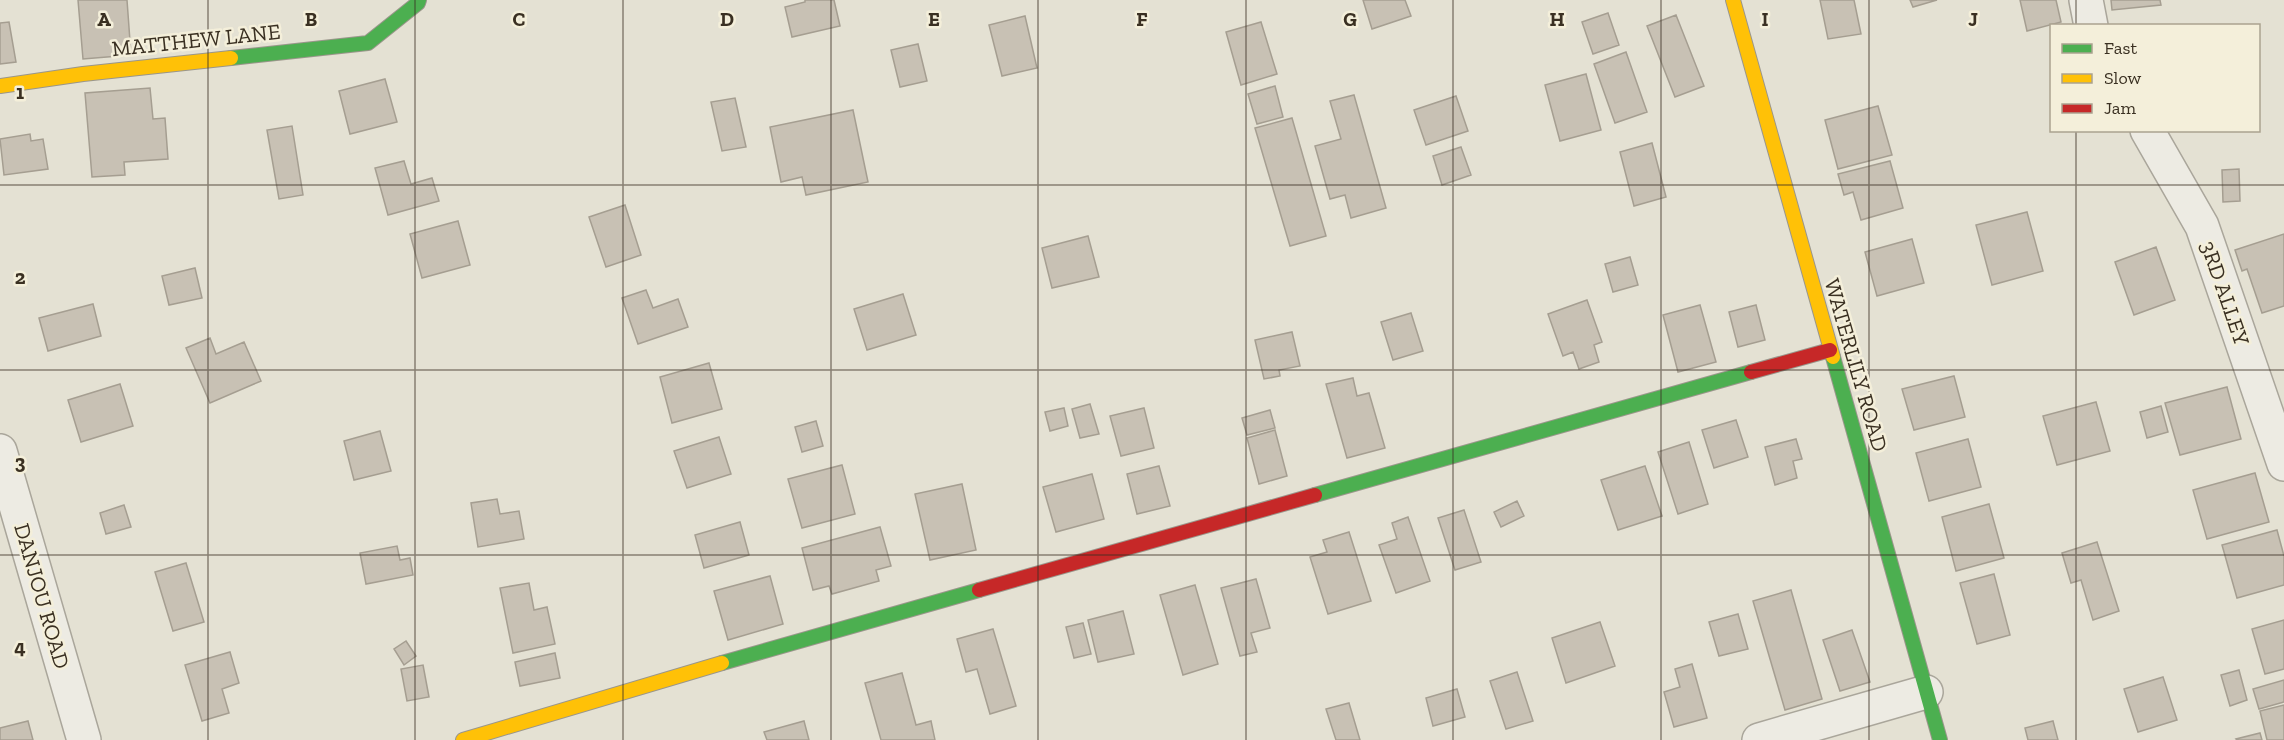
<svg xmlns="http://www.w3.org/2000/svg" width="2284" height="740" font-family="'Zilla Slab',serif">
<rect width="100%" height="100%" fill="#e4e1d3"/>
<path fill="#c8c1b4" stroke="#a59e91" stroke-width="1.5" d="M78,0H127L131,55L83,59Z
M805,0H834L840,26L792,37L785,7L805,2Z
M1363,0H1405L1411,16L1372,29Z
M1820,0H1854L1861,34L1828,39Z
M1910,0H1937L1913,7Z
M2020,0H2056L2061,22L2027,31Z
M2111,0H2160L2161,5L2112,10Z
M1608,13L1619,45L1593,54L1582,22Z
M1676,15L1704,86L1675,97L1647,26Z
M1025,16L1037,68L1002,76L989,25Z
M9,22L16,62L0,64V23Z
M1261,22L1277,74L1241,85L1226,32Z
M918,44L927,81L900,87L891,50Z
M1626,52L1647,112L1615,123L1594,64Z
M1586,74L1601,130L1560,141L1545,85Z
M385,79L397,122L350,134L339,91Z
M1275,86L1283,117L1257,124L1248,94Z
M150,88L153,119L165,118L168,159L124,162L125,175L92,177L85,93Z
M1354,95L1386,208L1351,218L1345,195L1330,199L1315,146L1341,139L1330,101Z
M1456,96L1468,131L1426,145L1414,110Z
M735,98L746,147L722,151L711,102Z
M1878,106L1892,155L1838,169L1825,120Z
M853,110L868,182L806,195L802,177L781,182L770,127Z
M1292,118L1326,236L1290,246L1255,128Z
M292,126L303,195L279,199L267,130Z
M30,134L31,141L43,139L48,169L4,175L0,139Z
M1652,143L1666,197L1634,206L1620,152Z
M1461,147L1471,175L1442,185L1433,156Z
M404,161L411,184L432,178L439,201L388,215L375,168Z
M1890,161L1903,208L1861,220L1853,192L1844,195L1838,174Z
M2239,169L2240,201L2223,202L2222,170Z
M625,205L641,255L606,267L589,217Z
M2027,212L2043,271L1992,285L1976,225Z
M458,221L470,265L422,278L410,234Z
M2284,234V306L2262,313L2247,269L2242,271L2235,250Z
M1088,236L1099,277L1052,288L1042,248Z
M1912,239L1924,283L1877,296L1865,252Z
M2156,247L2175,300L2134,315L2115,262Z
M1630,257L1638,285L1613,292L1605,264Z
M195,268L202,298L169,305L162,276Z
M646,290L653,308L678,299L688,327L638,344L622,298Z
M903,294L916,335L867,350L854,309Z
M1587,300L1602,342L1594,345L1599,362L1579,369L1573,352L1563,356L1548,314Z
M93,304L101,336L48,351L39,318Z
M1700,305L1716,362L1678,372L1663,315Z
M1756,305L1765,340L1738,347L1729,312Z
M1411,313L1423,351L1393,360L1381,322Z
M1292,332L1300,366L1279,370L1280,376L1264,379L1255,340Z
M210,338L216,354L244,342L261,381L210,403L186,348Z
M709,363L722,409L672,423L660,377Z
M1954,376L1965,417L1914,430L1902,389Z
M1353,378L1357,396L1369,393L1385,448L1347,458L1326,384Z
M120,384L133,426L81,442L68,400Z
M2227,387L2241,439L2180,455L2165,403Z
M2096,402L2110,451L2057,465L2043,416Z
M1090,404L1099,434L1080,438L1072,409Z
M2161,406L2168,432L2147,438L2140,412Z
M1064,408L1068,426L1050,431L1045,412Z
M1144,408L1154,448L1121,456L1110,416Z
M1270,410L1275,428L1247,435L1242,418Z
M1736,420L1748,457L1714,468L1702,430Z
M816,421L823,446L802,452L795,427Z
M1275,430L1287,476L1259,484L1247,438Z
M380,431L391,471L354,480L344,441Z
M719,437L731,474L687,488L674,451Z
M1796,439L1802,459L1793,461L1797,478L1775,485L1765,447Z
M1968,439L1981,487L1929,501L1916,453Z
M1689,442L1708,504L1678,514L1658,452Z
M842,465L855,514L802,528L788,479Z
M1159,466L1170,506L1137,514L1127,474Z
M1645,466L1662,516L1618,530L1601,480Z
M2255,473L2269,522L2207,539L2193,490Z
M1092,474L1104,519L1056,532L1043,487Z
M962,484L976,550L930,560L915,494Z
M497,499L500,514L519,511L524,539L478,547L471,503Z
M1517,501L1524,516L1501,527L1494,512Z
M1989,504L2004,558L1956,571L1942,517Z
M124,505L131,527L106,534L100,513Z
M1464,510L1481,562L1455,570L1438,518Z
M1408,517L1430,581L1396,593L1379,545L1397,539L1392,523Z
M740,522L749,555L704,568L695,535Z
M880,527L891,566L876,570L879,581L832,594L829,586L813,590L802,548Z
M2277,530L2284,556V585L2237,598L2222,545Z
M1349,532L1371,601L1328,614L1310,557L1327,552L1323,540Z
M2097,542L2119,611L2093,620L2081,580L2071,583L2062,553Z
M397,546L400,560L410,558L413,575L366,584L360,553Z
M186,563L204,622L173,631L155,572Z
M1994,574L2010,635L1977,644L1960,583Z
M770,576L783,624L728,640L714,591Z
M1256,579L1270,628L1251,633L1257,652L1240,656L1221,588Z
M529,583L534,610L547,607L555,644L513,653L500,588Z
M1195,585L1218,664L1183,675L1160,595Z
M1791,590L1822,699L1785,710L1753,601Z
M1123,611L1134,654L1098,662L1088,620Z
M1738,614L1748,649L1719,656L1709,622Z
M2284,620V669L2265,674L2252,629Z
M1600,622L1615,666L1566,683L1552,638Z
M1083,623L1091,654L1074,658L1066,627Z
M993,629L1016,706L990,714L977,669L966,672L957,639Z
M1852,630L1870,682L1840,691L1823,640Z
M406,641L416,656L404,665L394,649Z
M230,652L239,683L222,689L229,713L202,721L185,665Z
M555,653L560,678L520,686L515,662Z
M1692,664L1707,718L1674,727L1664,692L1680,687L1675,669Z
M423,665L429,697L407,701L401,669Z
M2239,670L2247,700L2230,706L2221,675Z
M1517,672L1533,721L1506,729L1490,681Z
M902,673L916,725L931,721L935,740H881L865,683Z
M2163,677L2177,720L2138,732L2124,689Z
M2284,680V702L2259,709L2253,689Z
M1457,689L1465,717L1433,726L1426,698Z
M1349,703L1360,740H1336L1326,709Z
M2284,705V740H2267L2260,711Z
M28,721L33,740H0V728Z
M804,721L809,740H767L764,732Z
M2053,721L2058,740H2028L2025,728Z
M2260,733L2262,740H2237L2236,739Z"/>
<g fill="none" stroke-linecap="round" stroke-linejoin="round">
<g stroke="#aaa69b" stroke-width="36">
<path id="street" d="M2086,0L2091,26
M2147,130L2202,226L2284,464
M0,451L84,740
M1759,740L1926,692"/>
</g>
<g stroke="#9a968b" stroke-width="16">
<path id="fast" d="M231,58L368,43L418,3L419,0
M1833,357L1940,740
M1315,495L1751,372
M722,663L979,590"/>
</g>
<g stroke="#9a968b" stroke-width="16">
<path id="slow" d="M1733,0L1833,357
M0,86L83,74L231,58
M463,740L722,663"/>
</g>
<g stroke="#9a968b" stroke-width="16">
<path id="jam" d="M1751,372L1830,350
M979,590L1315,495"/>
</g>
<use href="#street" stroke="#edebe3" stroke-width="33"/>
<use href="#fast" stroke="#4caf50" stroke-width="14"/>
<use href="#slow" stroke="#ffc107" stroke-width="14"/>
<use href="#jam" stroke="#c62828" stroke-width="14"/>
</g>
<path fill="none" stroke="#3a3022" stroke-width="1.5" stroke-opacity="0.55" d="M208,0V740M415,0V740M623,0V740M831,0V740M1038,0V740M1246,0V740M1453,0V740M1661,0V740M1869,0V740M2076,0V26M2076,130V740M0,185H2284M0,370H2284M0,555H2284"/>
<g text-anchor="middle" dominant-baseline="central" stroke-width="5" stroke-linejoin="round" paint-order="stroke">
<g font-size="22" fill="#3a3022" stroke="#f4efda">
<text transform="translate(196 40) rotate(-6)">MATTHEW LANE</text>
<text transform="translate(2225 293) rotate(71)">3RD ALLEY</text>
<text transform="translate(1856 365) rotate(74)">WATERLILY ROAD</text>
<text transform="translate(42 596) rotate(74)">DANJOU ROAD</text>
</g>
</g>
<g font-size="20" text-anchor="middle" font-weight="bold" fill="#3a3022" stroke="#f4efda" stroke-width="5" stroke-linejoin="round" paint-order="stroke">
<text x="104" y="26">A</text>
<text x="311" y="26">B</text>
<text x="519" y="26">C</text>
<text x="727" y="26">D</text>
<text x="934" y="26">E</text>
<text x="1142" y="26">F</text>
<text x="1350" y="26">G</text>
<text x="1557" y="26">H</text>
<text x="1765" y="26">I</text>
<text x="1973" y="26">J</text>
<text x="20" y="99">1</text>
<text x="20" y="284">2</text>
<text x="20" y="469">3</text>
<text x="20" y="654">4</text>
</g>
<rect x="2050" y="24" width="210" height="108" fill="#f4efda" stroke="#aaa390" stroke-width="1.5"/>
<rect x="2062" y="44" width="30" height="9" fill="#4caf50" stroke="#aaa390" stroke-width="1.5"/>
<text x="2104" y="54" font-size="18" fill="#3a3022">Fast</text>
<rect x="2062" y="74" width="30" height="9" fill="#ffc107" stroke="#aaa390" stroke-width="1.5"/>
<text x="2104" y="84" font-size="18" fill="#3a3022">Slow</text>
<rect x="2062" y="104" width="30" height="9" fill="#c62828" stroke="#aaa390" stroke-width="1.5"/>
<text x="2104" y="114" font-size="18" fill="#3a3022">Jam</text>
</svg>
